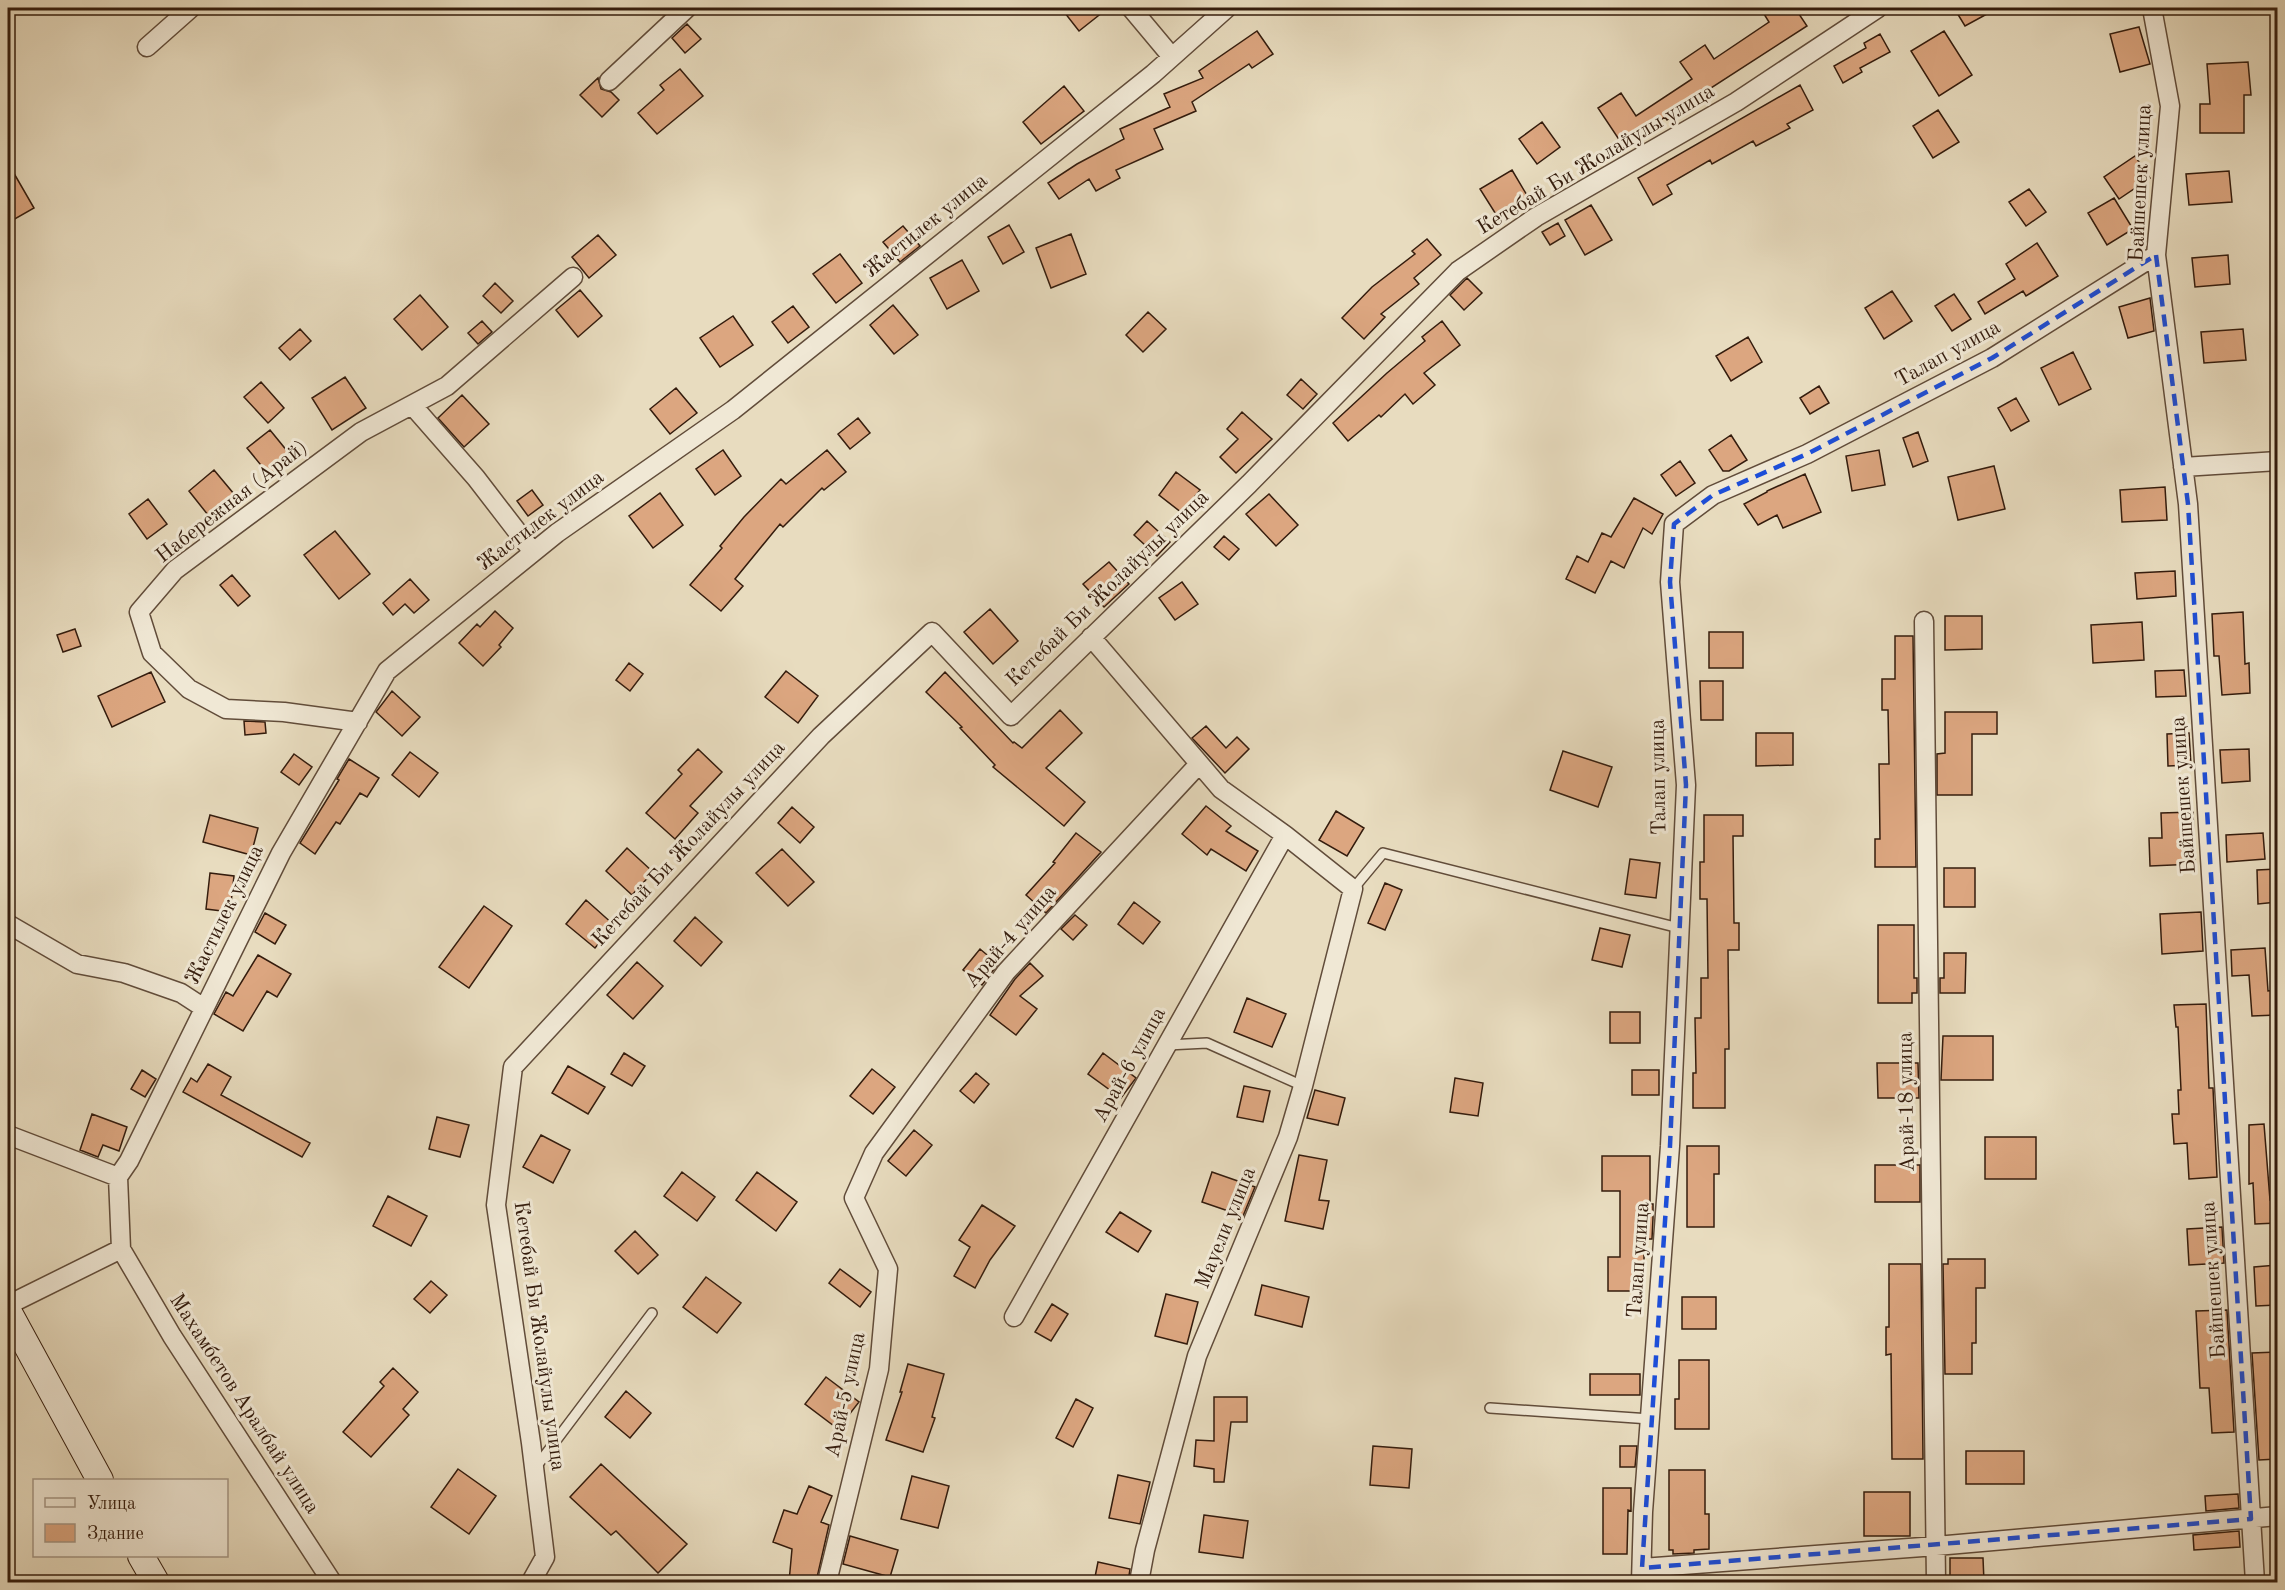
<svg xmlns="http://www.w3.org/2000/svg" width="2285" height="1590" font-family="'Old Standard TT',serif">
<rect width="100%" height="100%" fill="#e8dcbf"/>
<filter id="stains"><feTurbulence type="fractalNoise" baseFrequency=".00333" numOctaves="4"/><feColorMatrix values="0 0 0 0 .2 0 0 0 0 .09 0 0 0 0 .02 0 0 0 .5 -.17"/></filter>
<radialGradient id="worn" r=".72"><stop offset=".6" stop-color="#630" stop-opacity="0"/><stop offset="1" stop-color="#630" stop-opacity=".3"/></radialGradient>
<path fill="#dca680" stroke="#341c0d" stroke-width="1.5" d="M1061,8H1108L1079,31Z
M1776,8H1795L1807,26L1683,106L1684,108L1667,120L1665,117L1622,144L1598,108L1621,93L1636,116L1692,79L1680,62L1705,45L1714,59L1769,22L1764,14Z
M1954,8H1998L1965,26Z
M687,24L701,39L685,53L672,38Z
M2139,27L2150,64L2120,72L2110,34Z
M1257,31L1273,54L1252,68L1249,64L1192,102L1196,111L1154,129L1163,149L1116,170L1120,178L1096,191L1089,179L1059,199L1048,183L1077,164L1124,139L1120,129L1170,107L1164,94L1203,78L1199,71Z
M1944,31L1972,75L1939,96L1911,51Z
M1880,34L1890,52L1860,68L1862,72L1843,83L1834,66L1866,48L1864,43Z
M2248,62L2251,95H2244V133H2200V104H2210L2207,64Z
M680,69L703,96L657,134L638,113L664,90L660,85Z
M598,78L601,89L611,92L619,100L602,117L580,95Z
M1800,85L1813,110L1787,124L1790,128L1756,146L1753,141L1712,164L1710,160L1667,185L1672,194L1653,205L1638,178Z
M1064,86L1084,111L1041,144L1023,122Z
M1938,110L1959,142L1933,158L1913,126Z
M1542,122L1560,147L1537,164L1519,139Z
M2135,156L2150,178L2119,199L2104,177Z
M8,163L34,208L13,220L8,210Z
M1512,170L1528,197L1497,216L1480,189Z
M2229,171L2232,202L2189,205L2186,174Z
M2029,189L2046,212L2026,226L2009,202Z
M2114,198L2133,229L2107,245L2088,213Z
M1591,205L1612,240L1585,255L1565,220Z
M1558,223L1565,236L1550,245L1542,232Z
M1009,225L1024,252L1003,264L988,237Z
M903,226L920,246L900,262L883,242Z
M1071,234L1086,274L1051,288L1036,248Z
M598,235L616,255L589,278L572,257Z
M1427,239L1441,255L1414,278L1419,284L1381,314L1385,317L1364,339L1342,318L1372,287L1415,254L1412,251Z
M2037,243L2058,276L2026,296L2023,291L1985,314L1978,302L2015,279L2006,264Z
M840,254L862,283L836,303L813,274Z
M2228,255L2230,284L2195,287L2192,258Z
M962,260L979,291L947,309L930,278Z
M1467,278L1482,293L1464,310L1450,295Z
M495,283L513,301L501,313L483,296Z
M580,290L602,316L578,337L556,310Z
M1892,291L1912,321L1884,339L1865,308Z
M1954,294L1971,319L1952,331L1935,306Z
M420,295L448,327L422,350L394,319Z
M2150,298L2154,331L2128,338L2119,307Z
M893,305L918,335L894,354L870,325Z
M793,306L809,327L788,343L772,322Z
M1148,312L1166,329L1143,352L1126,335Z
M733,316L753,345L720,367L700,338Z
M482,321L492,332L478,344L468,333Z
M1442,321L1460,345L1424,373L1435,385L1413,404L1405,394L1381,417L1379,415L1348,441L1333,423L1387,373L1425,341L1422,337Z
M300,329L311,341L290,360L279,348Z
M2243,329L2246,360L2204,363L2201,332Z
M1748,337L1762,362L1731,381L1716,356Z
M2073,352L2091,389L2059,405L2041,368Z
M345,377L366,408L332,430L312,398Z
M1301,379L1317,394L1303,409L1287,395Z
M261,382L284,408L268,423L244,397Z
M1819,386L1829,403L1810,414L1800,398Z
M676,388L697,413L670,434L650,409Z
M462,395L489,424L464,447L438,418Z
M2016,398L2029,421L2011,431L1998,408Z
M1242,412L1272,439L1236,473L1220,457L1238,439L1227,429Z
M858,418L870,433L850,449L838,434Z
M270,430L292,457L269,475L247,448Z
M1918,432L1928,461L1913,467L1903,438Z
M1731,435L1747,460L1729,471H1723L1709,450Z
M723,450L741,476L715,495L696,469Z
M827,450L846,472L824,490L822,488L783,527L780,524L735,579L743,586L721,611L690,585L722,548L720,546L744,517L781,479L786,484Z
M1879,450L1885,485L1852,491L1846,456Z
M1680,461L1695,483L1676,496L1661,475Z
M1994,466L2005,509L1958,520L1948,477Z
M214,470L234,494L208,515L189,491Z
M1176,472L1200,490L1182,513L1159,495Z
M1805,474L1821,512L1783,528L1777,515L1758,525L1744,504L1767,492V491Z
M2165,487L2167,520L2122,522L2120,490Z
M532,490L543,505L528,516L517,501Z
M660,493L683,525L653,548L629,516Z
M1269,494L1298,525L1276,546L1246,514Z
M1634,498L1663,514L1652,534L1643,528L1624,568L1611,561L1595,593L1566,579L1577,556L1588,562L1602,533L1611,537Z
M148,499L167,524L147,539L129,514Z
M1147,521L1170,542L1157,556L1134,535Z
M335,531L370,574L339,599L304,555Z
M1224,536L1239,549L1229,560L1214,547Z
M1109,562L1129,584L1104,607L1083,584Z
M2175,571L2176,596L2137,599L2135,573Z
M232,575L250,596L238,606L220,585Z
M410,579L429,600L414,613L405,604L393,615L383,603Z
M1182,582L1198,604L1175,620L1159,598Z
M990,609L1018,641L993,664L964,632Z
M495,611L513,628L499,645L501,647L483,666L459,643L477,624L480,627Z
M2243,612L2245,664L2249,663L2250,693L2222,695L2219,656H2214L2212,614Z
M1945,616H1982V649L1945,650Z
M2142,622L2144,660L2093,663L2091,625Z
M75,629L81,646L63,652L57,635Z
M1709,632H1743V668H1709Z
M1895,636H1913L1916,867H1875V839H1880L1879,764H1889L1888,710H1882V679H1895Z
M629,663L643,674L630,691L616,680Z
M2184,670L2186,696L2156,697L2155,671Z
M786,671L818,696L798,723L765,697Z
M151,672L165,702L112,727L98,696Z
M945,672L1013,743L1014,742L1022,748L1060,710L1082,733L1046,768L1085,802L1064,826L993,767L995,765L960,728L962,727L926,692Z
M1700,681H1723V720H1701Z
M392,691L420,717L402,736L376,712Z
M1945,712H1997V734H1972V795H1937V754L1945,753Z
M244,721L265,722L266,733L245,735Z
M1206,726L1226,748L1237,737L1249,749L1225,773L1192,738Z
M1756,733H1793V765L1756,766Z
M2189,733L2191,765L2168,766L2167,734Z
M698,749L722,772L690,806L698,813L675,839L646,813L682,774L678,770Z
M2249,749L2250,781L2222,783L2220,750Z
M1563,751L1612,767L1598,807L1550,790Z
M410,752L438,773L419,797L392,775Z
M294,754L312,767L299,785L281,772Z
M349,759L379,778L367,797L360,793L340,824L336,822L315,854L300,843L339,780L337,779Z
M1206,806L1231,826L1226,831L1258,851L1246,871L1211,849L1207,855L1182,834Z
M792,807L814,827L800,843L778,823Z
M1336,811L1364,828L1347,856L1319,840Z
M2193,812L2195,864L2150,866L2149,838H2162L2161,813Z
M210,815L258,828L251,855L203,842Z
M1704,815H1743V836H1733L1734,923H1739V950H1728L1729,1049H1725V1108H1693V1073H1696L1695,1018H1701V978H1708L1707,899H1700V862H1704Z
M1076,833L1101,852L1046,913L1026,895L1055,863L1053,862Z
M2263,833L2265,859L2227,862L2226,835Z
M627,848L653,872L632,895L606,871Z
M782,849L814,882L788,906L756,873Z
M1630,859L1660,863L1656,898L1625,894Z
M1944,868H1975V907H1944Z
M2277,869V902L2258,904L2257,870Z
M210,873L234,876L230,912L206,909Z
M1385,883L1402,890L1385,930L1368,923Z
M586,900L614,925L595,948L566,924Z
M1134,902L1160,922L1143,944L1118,924Z
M484,906L512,926L469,988L439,967Z
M2201,912L2203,951L2162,954L2160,914Z
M265,913L286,925L275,944L255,932Z
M1075,915L1087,925L1073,940L1061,929Z
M695,917L722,942L701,966L674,941Z
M1878,925H1914V978H1917V993H1912V1003H1878Z
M1600,928L1630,935L1622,967L1592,960Z
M2265,948L2268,991L2277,990V1015L2252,1016L2249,975L2232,976L2231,950Z
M980,949L998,964L982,985L963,970Z
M1944,953H1966L1965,993H1940V978H1944Z
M258,955L291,974L277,997L267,991L243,1031L214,1014L226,992L233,996Z
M637,962L663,986L633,1019L607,995Z
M1030,963L1043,976L1020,996L1037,1009L1016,1035L990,1015L1015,979Z
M1247,998L1286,1014L1272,1047L1234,1032Z
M2206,1004L2209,1088H2213L2217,1177L2189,1179L2187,1143L2174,1144L2172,1114H2179L2178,1090H2181L2178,1027H2176L2174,1005Z
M1610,1012H1640V1043H1610Z
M1943,1036H1993V1080H1941Z
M624,1053L645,1066L632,1086L611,1074Z
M1103,1053L1136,1078L1121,1098L1088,1074Z
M1877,1063H1918L1919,1098H1878Z
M208,1064L231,1077L221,1095L310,1143L302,1157L183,1092L191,1078L197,1082Z
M568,1066L605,1087L588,1114L552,1093Z
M872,1069L895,1087L873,1114L850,1096Z
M142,1070L156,1079L145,1097L131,1089Z
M1632,1070H1659V1095H1632Z
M976,1073L989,1084L974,1103L960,1091Z
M1455,1078L1483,1083L1478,1116L1450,1112Z
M1244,1086L1270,1091L1263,1122L1237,1117Z
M1315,1090L1345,1098L1338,1125L1307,1118Z
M92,1114L127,1127L119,1151L103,1145L98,1157L80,1150Z
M437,1117L469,1125L460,1157L429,1149Z
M2264,1124L2270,1200H2277V1223L2255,1224L2253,1183L2249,1184V1125Z
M914,1130L932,1145L906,1176L888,1161Z
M541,1135L570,1150L553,1183L523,1167Z
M1985,1137H2036V1179H1985Z
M1687,1146H1719V1174H1714V1227H1687Z
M1299,1155L1327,1160L1319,1200L1329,1201L1323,1229L1285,1221Z
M1602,1156H1650V1204H1653V1218L1652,1239H1644V1291H1608V1257H1620V1191H1602Z
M1875,1165H1920V1202H1875Z
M682,1172L715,1197L697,1221L664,1196Z
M757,1172L797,1202L776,1231L736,1200Z
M1212,1172L1255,1187L1243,1216L1202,1202Z
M388,1196L427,1216L411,1246L373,1226Z
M982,1205L1015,1226L990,1260L975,1288L954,1276L970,1247L959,1240Z
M1120,1212L1151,1231L1138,1252L1106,1232Z
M2222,1227L2224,1263L2189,1265L2187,1229Z
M635,1231L658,1255L638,1274L615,1251Z
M1948,1259H1985V1288H1976V1343H1972V1374H1945L1943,1264H1948Z
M1889,1264H1921L1923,1459H1892L1891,1354L1886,1355V1327H1889Z
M2277,1265V1305L2256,1306L2254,1267Z
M840,1269L871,1292L860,1307L829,1283Z
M706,1277L741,1303L717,1333L683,1307Z
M431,1281L447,1295L430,1313L414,1299Z
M1262,1285L1309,1297L1302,1327L1255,1315Z
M1166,1294L1198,1302L1187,1344L1155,1336Z
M1682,1297H1716V1329H1682Z
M1052,1304L1068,1314L1051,1341L1035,1332Z
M2227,1310L2234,1432L2212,1433L2209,1388H2200L2196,1311Z
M2277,1352V1459L2259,1460L2252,1353Z
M1679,1360H1709V1429H1675V1399H1679Z
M908,1364L944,1374L932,1417L935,1418L923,1452L886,1440L902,1392H900Z
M393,1368L418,1392L403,1409L409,1415L371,1457L343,1432L384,1386L380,1382Z
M1590,1374H1640V1395H1590Z
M826,1377L859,1402L838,1429L805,1404Z
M626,1391L651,1413L630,1438L605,1417Z
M1214,1397H1247V1422H1231L1224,1482H1214V1469L1194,1466L1196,1440L1214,1441Z
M1076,1399L1093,1408L1073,1447L1056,1438Z
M1373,1446L1412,1449L1409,1488L1370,1485Z
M1620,1446H1637L1635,1467H1620Z
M1966,1451H2024V1484H1966Z
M601,1464L687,1544L658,1573L616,1531L611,1535L570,1497Z
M458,1469L496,1496L469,1534L431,1507Z
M1669,1470H1705V1514H1709V1549L1694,1550V1553L1673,1554V1550H1669Z
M1118,1475L1150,1482L1140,1524L1109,1518Z
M912,1476L949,1486L938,1528L901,1519Z
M809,1486L832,1496L821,1522L829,1525L816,1582H789L792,1549L773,1542L784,1510L797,1514Z
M1603,1488H1631V1511L1628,1510L1627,1554H1603Z
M1864,1492H1910V1536H1864Z
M2238,1494L2239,1508L2206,1511L2205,1496Z
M1204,1515L1248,1521L1243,1558L1199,1552Z
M2239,1531L2240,1547L2194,1550L2193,1535Z
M850,1536L898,1550L890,1577L843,1564Z
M1950,1558H1983L1984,1582H1950Z
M1098,1562L1130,1569L1128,1582L1095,1577Z"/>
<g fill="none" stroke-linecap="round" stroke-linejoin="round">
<g stroke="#614c3a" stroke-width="12">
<path id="lane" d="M1353,889L1383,853L1679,928
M1167,1045L1207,1043L1303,1086
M1490,1408L1650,1419
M536,1467L652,1313"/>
</g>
<g stroke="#614c3a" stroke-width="21">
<path id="street" d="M1131,8L1172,57
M2152,8L2170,106L2156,255L2188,504L2255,1582
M147,47L191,8
M609,81L687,8
M412,405L476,478L533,552
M2183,467L2278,461
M1924,621L1936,1582
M1091,637L1221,789L1285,835L1353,889L1303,1086L1288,1137L1197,1356L1145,1550L1139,1582
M358,722L284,712L226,709L189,689L152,653L139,612L175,570L361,432L447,386L573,277
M8,924L77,964L124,973L181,993L204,1008
M8,1135L118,1177
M8,1305L121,1249
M1014,1317L1285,835
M1642,1568L1936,1546L2278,1516
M332,1582L172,1336L121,1249L118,1177L129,1161L281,853L387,671L557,533L733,410L1153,74L1227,8
M531,1582L545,1557L531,1443L496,1205L513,1067L821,736L932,632L1011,716L1249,484L1458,271L1536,217L1736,102L1878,8
M827,1582L879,1369L888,1269L854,1198L874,1153L1006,972L1199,764
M1641,1582L1643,1512L1670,1146L1686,785L1670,582L1674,524L1713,495L1807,454L1992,358L2156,255"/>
</g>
<g stroke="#341c0d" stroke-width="28">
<path id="secondary" d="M8,1311L100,1480
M141,1556L156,1582"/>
</g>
<use href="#lane" stroke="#f0e8d5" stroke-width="9"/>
<use href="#street" stroke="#f0e8d5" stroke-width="18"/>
<use href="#secondary" stroke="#f0e8d5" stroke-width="26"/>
</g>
<path fill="none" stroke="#1d4ed8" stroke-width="4.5" stroke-dasharray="12 8" stroke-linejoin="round" d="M2156,255L2188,504L2251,1519L1642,1568L1670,1146L1686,785L1670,582L1674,524L1713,495L1807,454L1992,358Z"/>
<g text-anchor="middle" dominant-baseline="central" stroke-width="6" stroke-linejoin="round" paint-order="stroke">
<g font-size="21" fill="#341c0d" stroke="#f0e8d5">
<text transform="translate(1596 160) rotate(-31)">Кетебай Би Жолайулы улица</text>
<text transform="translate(2141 183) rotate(-87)">Байшешек улица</text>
<text transform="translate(926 226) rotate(-39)">Жастилек улица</text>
<text transform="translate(1948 354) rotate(-29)">Талап улица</text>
<text transform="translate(232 502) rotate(-38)">Набережная (Арай)</text>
<text transform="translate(541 521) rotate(-37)">Жастилек улица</text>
<text transform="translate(1108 589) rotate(-44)">Кетебай Би Жолайулы улица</text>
<text transform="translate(1659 777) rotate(-91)">Талап улица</text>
<text transform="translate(2184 795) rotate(-94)">Байшешек улица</text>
<text transform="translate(689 844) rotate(-47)">Кетебай Би Жолайулы улица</text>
<text transform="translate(225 915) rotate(-64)">Жастилек улица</text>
<text transform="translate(1011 937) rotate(-49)">Арай-4 улица</text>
<text transform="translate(1130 1065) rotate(-61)">Арай-6 улица</text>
<text transform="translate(1907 1102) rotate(-91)">Арай-18 улица</text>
<text transform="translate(1226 1228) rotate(-68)">Мауели улица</text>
<text transform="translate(1639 1260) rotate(-86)">Талап улица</text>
<text transform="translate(2214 1280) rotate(-94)">Байшешек улица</text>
<text transform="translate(539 1336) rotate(82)">Кетебай Би Жолайулы улица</text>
<text transform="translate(846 1395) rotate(-78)">Арай-5 улица</text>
<text transform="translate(244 1404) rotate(57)">Махамбетов Аралбай улица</text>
</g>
</g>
<rect width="2285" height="1590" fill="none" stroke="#e8dcbf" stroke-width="30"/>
<rect x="9" y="9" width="2267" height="1572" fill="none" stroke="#341c0d" stroke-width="3"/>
<rect x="15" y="15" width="2255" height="1560" fill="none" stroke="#341c0d" stroke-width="1.5"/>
<rect x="33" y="1479" width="195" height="78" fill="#f0e8d5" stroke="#a59685" stroke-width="1.5"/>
<rect x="45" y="1498" width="30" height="9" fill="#f0e8d5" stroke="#a59685" stroke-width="1.5"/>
<text x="87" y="1509" font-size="18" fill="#341c0d">Улица</text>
<rect x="45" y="1524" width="30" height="18" fill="#dca680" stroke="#a59685" stroke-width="1.5"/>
<text x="87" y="1539" font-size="18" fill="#341c0d">Здание</text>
<rect width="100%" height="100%" filter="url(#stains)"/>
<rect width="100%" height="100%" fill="url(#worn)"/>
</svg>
